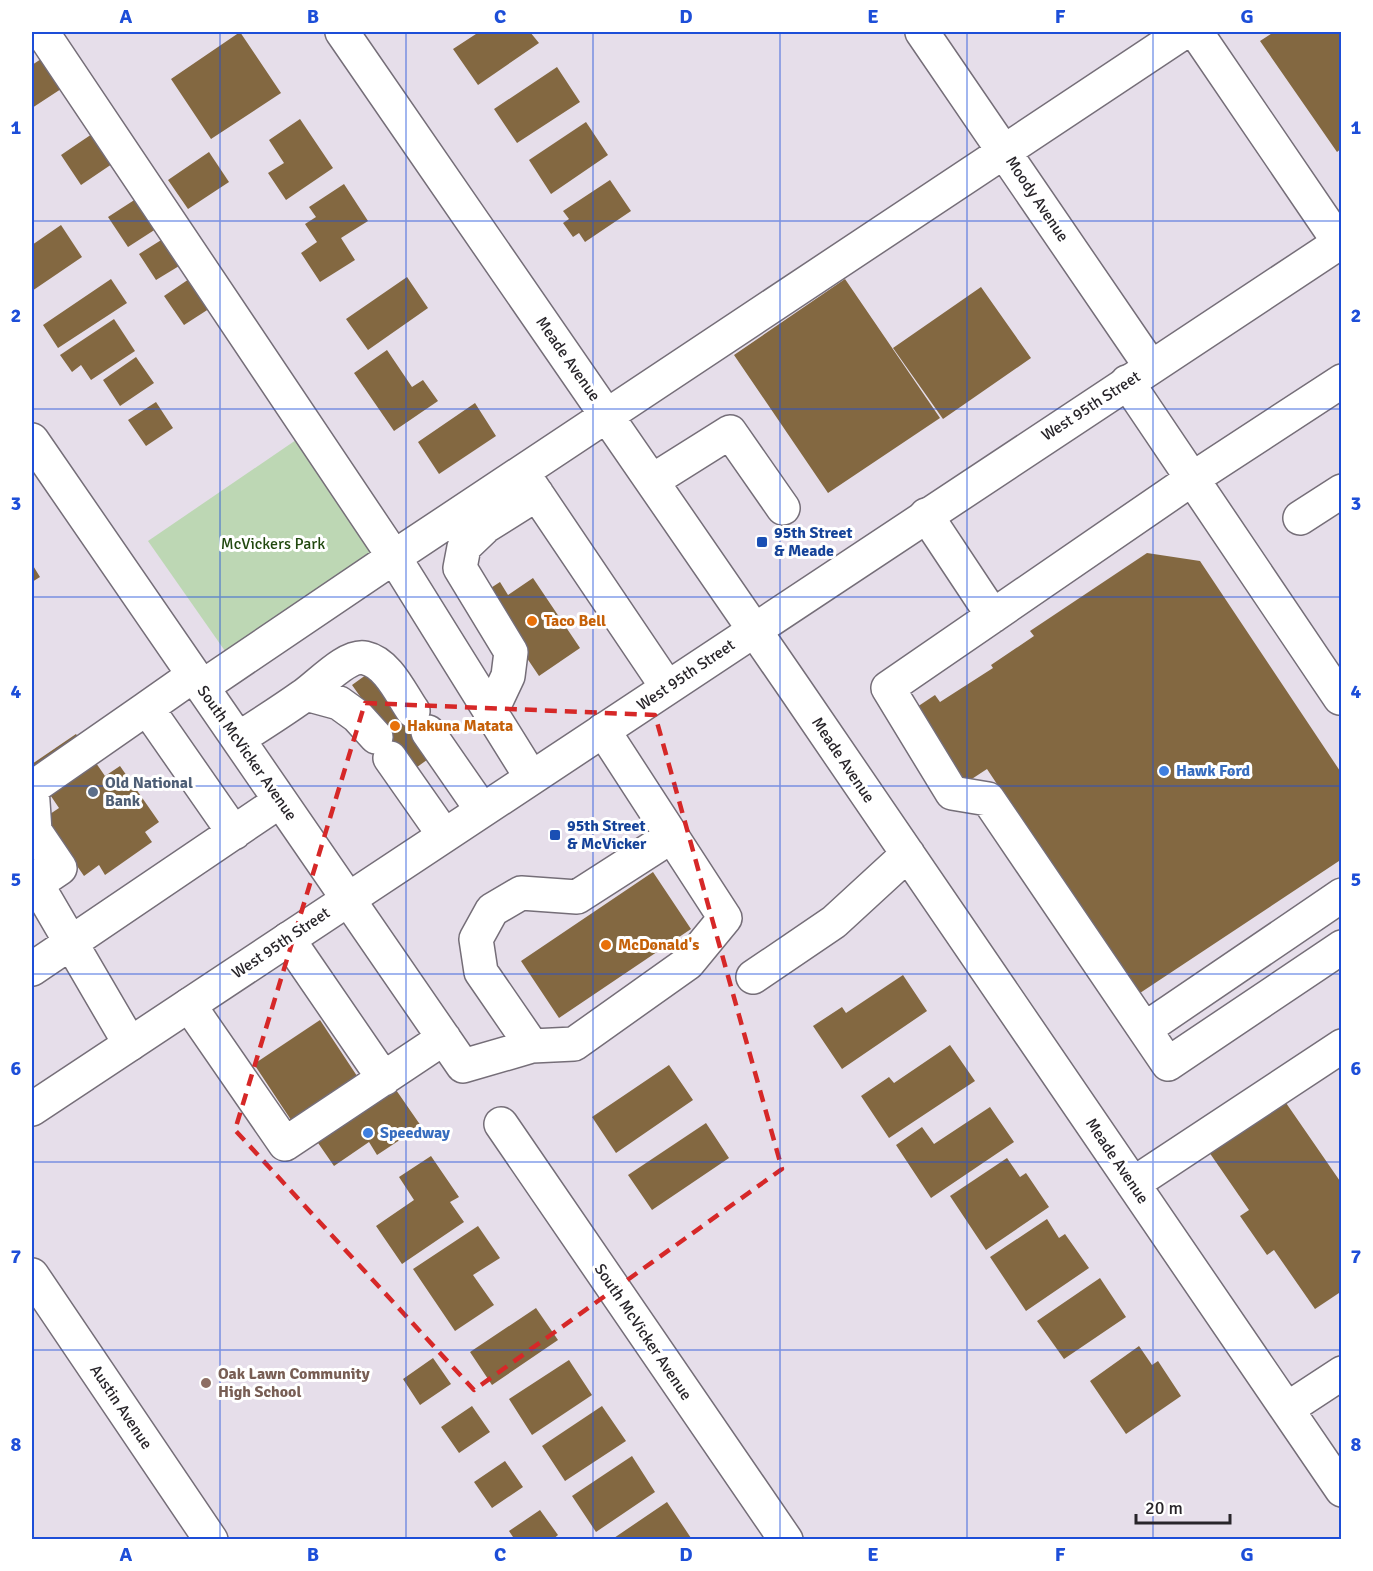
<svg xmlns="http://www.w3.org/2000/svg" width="1373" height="1571" font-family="Signika,sans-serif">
<rect width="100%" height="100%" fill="#e6deea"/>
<path fill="#bdd7b4" d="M296,440L378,561L232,661L148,541Z"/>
<path fill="#836841" d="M240,32L281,93L211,139L171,79Z
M479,32H530L539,43L478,85L453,49Z
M1274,32H1338L1342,36V148L1337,152L1260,41Z
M41,59L61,89L32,108V65Z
M557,67L580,102L517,143L494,109Z
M300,119L333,168L286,200L268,173L284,163L269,140Z
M586,122L608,155L551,194L529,160Z
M92,134L112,164L81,185L61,155Z
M209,152L229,182L188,209L168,180Z
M610,180L631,211L585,242L579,233L573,237L563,223L569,219L563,211Z
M344,184L368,221L341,238L355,260L320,282L301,253L317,242L305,224L316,217L309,207Z
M139,197L159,227L128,247L108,217Z
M61,225L82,257L32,291V245Z
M166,237L184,263L156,280L139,254Z
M195,275L215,305L184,325L164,296Z
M407,277L428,308L368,350L346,319Z
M111,279L127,303L58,348L43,325Z
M845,279L940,418L828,493L734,355Z
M981,287L1031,358L943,419L893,348Z
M114,319L135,351L91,380L81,365L72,372L60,355Z
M387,350L412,387L423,380L438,401L394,431L354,373Z
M136,357L154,383L120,406L103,380Z
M156,402L173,428L146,446L128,420Z
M475,403L496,436L439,474L418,442Z
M1147,553L1200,561L1342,774V859L1137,995L987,769L955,790L905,715L935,695L940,702L993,668L991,665L1034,636L1030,631Z
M32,564L40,577L32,582Z
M533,578L580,648L539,676L483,593L500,582L508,595Z
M370,672L421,708L431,757L413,770L380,761L386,733L352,685Z
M76,734L105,776L120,766L159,822L145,832L152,842L105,875L99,865L84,876L44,818L59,808L32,768V764Z
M653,872L691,929L559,1018L521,961Z
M903,975L927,1011L842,1069L813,1026L842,1007L846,1013Z
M320,1020L361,1082L295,1126L254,1064Z
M950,1045L975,1081L889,1138L861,1096L889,1077L894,1083Z
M669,1065L693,1100L616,1153L592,1117Z
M394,1087L421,1126L377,1155L369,1142L334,1166L316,1140Z
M1284,1100L1342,1184V1291L1315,1309L1274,1250L1267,1255L1240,1216L1249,1210L1209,1152Z
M990,1107L1014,1142L931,1198L896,1145L922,1127L934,1144Z
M706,1123L729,1158L652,1210L628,1175Z
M431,1156L459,1197L450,1202L464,1222L402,1264L376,1226L414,1200L399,1177Z
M1007,1158L1020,1177L1026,1173L1049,1207L986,1250L950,1196Z
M1047,1219L1059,1238L1065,1234L1089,1268L1026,1311L990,1257Z
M478,1226L500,1258L473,1275L494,1305L455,1331L413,1269Z
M1100,1278L1126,1317L1064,1359L1037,1321Z
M536,1308L558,1340L492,1385L470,1352Z
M1139,1346L1152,1365L1158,1361L1181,1396L1126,1434L1090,1381Z
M433,1358L451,1384L420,1405L403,1379Z
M569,1360L592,1395L532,1435L509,1399Z
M472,1406L490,1432L459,1453L441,1427Z
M602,1406L626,1441L565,1481L542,1446Z
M632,1456L655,1492L596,1532L572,1496Z
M505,1461L523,1487L492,1508L474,1482Z
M667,1502L691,1538L688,1540H611Z
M540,1510L558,1535L552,1540H515L509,1531Z"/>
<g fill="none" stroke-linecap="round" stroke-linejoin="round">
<g stroke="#756e78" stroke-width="36">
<path id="minor" d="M42,32L394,557L531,777
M342,32L793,686L1342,1490
M922,32L1151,367
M1196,32L1339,242
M1342,381L1192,479L888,688L952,793L988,799L1168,1064L1342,947
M1127,382L1340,698
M32,440L463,1066L532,1046L574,1044L688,963L725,918L603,730
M524,475L667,687
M652,481L730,432L783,508
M926,515L993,616
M1300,518L1342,491
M194,675L147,708L234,833
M202,687L394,557L1184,32
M306,694L339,703L357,716L376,737
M491,712L508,676L511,652L460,568L464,547L486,526L537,494
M428,732L482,810
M238,739C260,725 282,711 303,696C318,686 347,654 365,658C388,663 401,694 413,711
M390,758L444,835
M32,876L130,1044
M32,887L60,868L35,831L32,788L147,708
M288,939L384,1079
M32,969L280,801
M753,977L834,922L908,854
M189,1005L285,1144L444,1038
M1145,1029L1342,895
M532,1046L481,972L476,939L492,910L521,893L577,897L672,836
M501,1124L786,1540
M1133,1184L1342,1046
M32,1275L211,1540
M1287,1409L1342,1373"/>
</g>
<g stroke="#756e78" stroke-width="36">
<path id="major" d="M32,1109L1342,241"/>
</g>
<use href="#minor" stroke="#fff" stroke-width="33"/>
<use href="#major" stroke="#fff" stroke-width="33"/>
</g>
<path fill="none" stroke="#d62828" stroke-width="4.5" stroke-dasharray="12 8" stroke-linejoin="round" d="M365,703L655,715L782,1169L474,1390L235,1130Z"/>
<path fill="none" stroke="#1d4ed8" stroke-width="1.5" stroke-opacity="0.55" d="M220,32V1540M406,32V1540M593,32V1540M780,32V1540M967,32V1540M1153,32V1540M32,221H1342M32,409H1342M32,597H1342M32,786H1342M32,974H1342M32,1162H1342M32,1350H1342"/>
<g fill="#1a4fb4" stroke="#fff" stroke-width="2">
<rect x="756" y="536" width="12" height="12" rx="3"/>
<rect x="549" y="829" width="12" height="12" rx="3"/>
</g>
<g fill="#e8710a" stroke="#fff" stroke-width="2">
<circle cx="532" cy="621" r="6"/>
<circle cx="395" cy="726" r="6"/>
<circle cx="606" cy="945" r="6"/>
</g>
<g fill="#3f7fe0" stroke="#fff" stroke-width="2">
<circle cx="1164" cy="771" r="6"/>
<circle cx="368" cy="1133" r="6"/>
</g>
<circle fill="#5c6f8a" stroke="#fff" stroke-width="2" cx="93" cy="792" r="6"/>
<circle fill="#8d6e63" stroke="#fff" stroke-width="2" cx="206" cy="1383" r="6"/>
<g text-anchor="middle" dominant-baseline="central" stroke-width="6" stroke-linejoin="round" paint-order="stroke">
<g font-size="16" fill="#28252a" stroke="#fff">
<text transform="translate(1037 199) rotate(56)">Moody Avenue</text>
<text transform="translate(568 359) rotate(55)">Meade Avenue</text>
<text transform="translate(1091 406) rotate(-33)">West 95th Street</text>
<text transform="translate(686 675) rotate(-34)">West 95th Street</text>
<text transform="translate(247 753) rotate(55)">South McVicker Avenue</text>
<text transform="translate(843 760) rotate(56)">Meade Avenue</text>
<text transform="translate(281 943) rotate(-34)">West 95th Street</text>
<text transform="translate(1117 1161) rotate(56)">Meade Avenue</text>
<text transform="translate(643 1332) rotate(56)">South McVicker Avenue</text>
<text transform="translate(121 1407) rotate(56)">Austin Avenue</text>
</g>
<g font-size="16" font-weight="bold" fill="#164399" stroke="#fff" text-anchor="start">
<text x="774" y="533">95th Street<tspan x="774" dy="18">&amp; Meade</tspan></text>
<text x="567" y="826">95th Street<tspan x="567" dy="18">&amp; McVicker</tspan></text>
</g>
<g font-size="16" fill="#21480f" stroke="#fff">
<text x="273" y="544">McVickers Park</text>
</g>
<g font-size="16" font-weight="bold" fill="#c56008" stroke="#fff" text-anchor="start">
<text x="544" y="621">Taco Bell</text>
<text x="407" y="726">Hakuna Matata</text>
<text x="618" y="945">McDonald's</text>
</g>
<g font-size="16" font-weight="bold" fill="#366cbe" stroke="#fff" text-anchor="start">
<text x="1176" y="771">Hawk Ford</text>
<text x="380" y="1133">Speedway</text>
</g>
<g font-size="16" font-weight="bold" fill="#4e5e75" stroke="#fff" text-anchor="start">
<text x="105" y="783">Old National<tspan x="105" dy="18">Bank</tspan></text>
</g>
<g font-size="16" font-weight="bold" fill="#785e54" stroke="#fff" text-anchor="start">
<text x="218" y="1374">Oak Lawn Community<tspan x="218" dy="18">High School</tspan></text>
</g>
</g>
<rect width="1373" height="1571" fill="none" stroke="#ffffff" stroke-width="66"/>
<path d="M1136 1514v9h94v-9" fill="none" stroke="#28252a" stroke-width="3"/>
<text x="1145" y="1514" font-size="18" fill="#28252a" stroke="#ffffff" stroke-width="4.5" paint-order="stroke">20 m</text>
<rect x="33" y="33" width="1307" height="1505" fill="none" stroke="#1d4ed8" stroke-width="2"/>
<g font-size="20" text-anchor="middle" font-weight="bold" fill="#1d4ed8">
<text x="126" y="23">A</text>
<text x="313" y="23">B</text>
<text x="500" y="23">C</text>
<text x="686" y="23">D</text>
<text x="873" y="23">E</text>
<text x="1060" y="23">F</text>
<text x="1247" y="23">G</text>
<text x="16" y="134">1</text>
<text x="1356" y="134">1</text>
<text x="16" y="322">2</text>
<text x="1356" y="322">2</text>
<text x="16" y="510">3</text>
<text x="1356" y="510">3</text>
<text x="16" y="698">4</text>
<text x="1356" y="698">4</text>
<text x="16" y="886">5</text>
<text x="1356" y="886">5</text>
<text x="16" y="1075">6</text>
<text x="1356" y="1075">6</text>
<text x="16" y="1263">7</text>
<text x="1356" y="1263">7</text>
<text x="16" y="1451">8</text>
<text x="1356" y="1451">8</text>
<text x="126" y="1561">A</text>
<text x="313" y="1561">B</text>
<text x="500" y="1561">C</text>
<text x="686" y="1561">D</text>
<text x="873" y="1561">E</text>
<text x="1060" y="1561">F</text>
<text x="1247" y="1561">G</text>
</g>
</svg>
